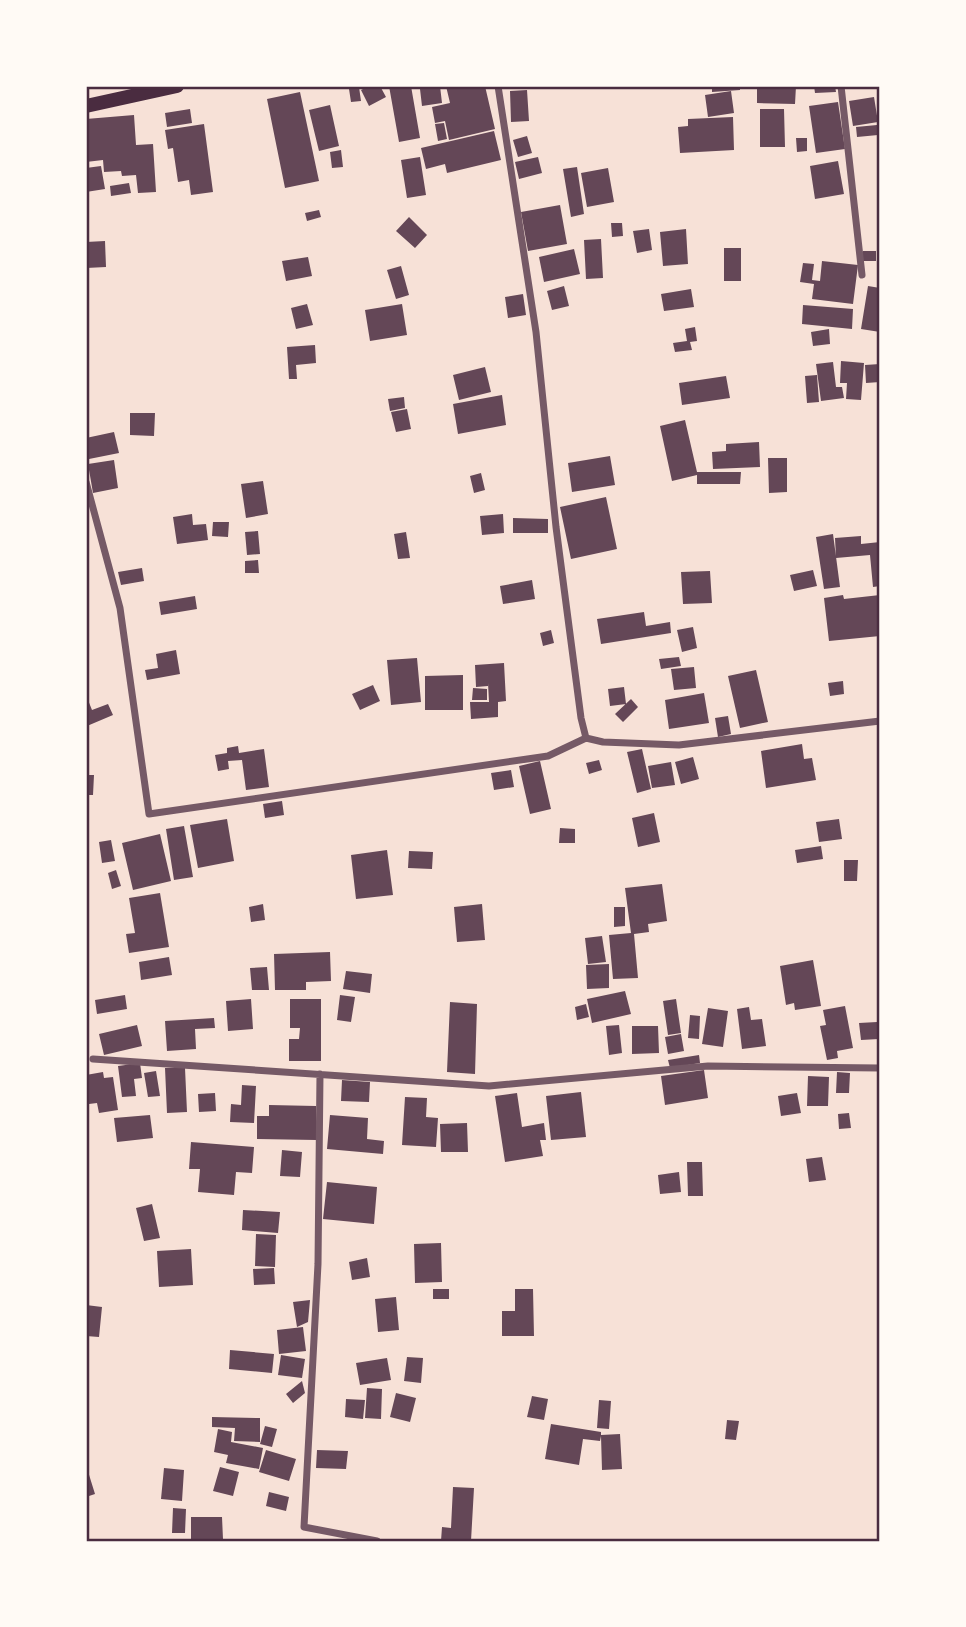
<svg xmlns="http://www.w3.org/2000/svg" width="966" height="1627" font-family="Barlow,sans-serif">
<rect width="100%" height="100%" fill="#f7e1d7"/>
<path fill="#644757" d="M369,86H380L386,97L369,106L361,90Z
M389,86H411L420,138L399,142Z
M440,86L442,103L422,106L420,89Z
M446,86H485L495,129L449,140L445,121L435,123L432,107L450,103Z
M712,86H740V90L712,92Z
M757,86H796L795,104L757,103Z
M814,86H835L836,92L815,93Z
M359,87L361,101L351,102L349,89Z
M527,90L529,121L511,122L510,91Z
M731,91L734,113L708,117L705,95Z
M300,92L319,181L285,188L267,99Z
M874,97L878,122L853,126L849,101Z
M838,102L845,149L816,153L809,106Z
M330,105L339,146L319,151L309,110Z
M190,109L192,123L167,127L165,113Z
M760,109H784L785,147H760Z
M134,115L136,145L153,144L156,192L138,193L136,175L122,176L121,171L104,172L103,160L86,162V119Z
M733,117L734,150L680,153L678,127L688,126V119Z
M444,123L447,139L438,141L435,124Z
M204,124L213,192L191,195L189,180L178,182L173,148L168,149L165,130Z
M877,125L878,135L857,137L856,127Z
M494,131L501,160L447,173L445,164L426,169L421,148Z
M527,136L532,153L518,157L513,140Z
M796,138H807V151L797,152Z
M341,150L343,167L332,168L330,152Z
M420,157L426,195L407,198L401,160Z
M538,157L542,173L519,179L515,162Z
M838,161L844,194L815,199L810,166Z
M101,166L105,189L86,192V168Z
M577,167L584,214L571,217L563,169Z
M608,168L614,202L587,207L581,173Z
M129,183L131,193L111,196L110,186Z
M560,205L567,244L528,251L521,212Z
M319,210L321,217L307,221L305,213Z
M409,217L427,235L415,248L396,231Z
M611,223H622L623,236L612,237Z
M649,229L652,250L637,253L633,231Z
M686,229L688,264L663,266L660,232Z
M601,239L603,278L586,279L584,240Z
M105,241L106,267L86,268V242Z
M724,248H741V281H724Z
M574,249L580,274L544,282L539,257Z
M863,251H876V261H863Z
M308,257L312,276L286,281L282,261Z
M822,261L858,265L853,304L812,299L814,284L800,282L803,263L814,264L812,280L820,281Z
M401,266L409,295L396,299L387,270Z
M564,286L569,306L552,310L547,291Z
M868,286L880,288V332L861,329Z
M691,289L694,307L664,311L661,294Z
M523,294L526,315L508,318L505,297Z
M307,304L313,325L296,329L291,308Z
M402,304L407,335L370,341L365,310Z
M803,305L853,309L852,329L802,324Z
M695,327L697,341L690,342L692,350L675,352L673,343L687,341L685,329Z
M829,329L830,344L813,346L811,332Z
M315,345L316,363L296,365L297,379H289L287,347Z
M841,361L864,363L861,400L846,399L847,383H840Z
M833,362L836,387H842L844,398L821,401L816,364Z
M880,364V382L866,383L865,365Z
M485,367L491,392L459,400L453,375Z
M817,375L819,402L807,403L805,376Z
M726,376L730,398L682,405L679,383Z
M502,395L506,425L458,434L453,404Z
M404,397L405,408L390,411L388,399Z
M407,409L411,429L396,432L391,412Z
M130,413H155L154,436L130,435Z
M685,420L697,472H741L740,484H697V475L672,481L660,426Z
M114,432L119,453L89,459L86,438Z
M759,442L760,467L713,469L712,452L726,451V444Z
M610,456L615,485L572,492L568,463Z
M768,458H787V492L769,493Z
M114,460L118,488L93,493L88,464Z
M481,473L485,490L474,493L470,476Z
M263,481L268,514L246,518L241,484Z
M606,497L617,549L571,559L560,507Z
M192,514L193,525L206,524L208,540L177,544L173,517Z
M503,514L504,533L482,535L480,516Z
M513,518L548,519V533H513Z
M213,522H229L228,537L212,536Z
M258,531L260,554L247,555L245,532Z
M406,532L410,558L398,559L394,534Z
M833,534L840,587L824,589L816,537Z
M861,536V544L880,542V586L873,587L870,555L836,558L835,538Z
M258,560L259,573H245V561Z
M142,568L144,581L121,585L118,572Z
M813,570L817,586L794,591L790,575Z
M710,571L712,603L683,604L681,572Z
M532,580L535,599L503,604L500,586Z
M843,595L844,599L880,595V636L829,641L824,598Z
M195,596L197,609L161,615L159,602Z
M644,612L646,626L670,622L671,633L601,644L597,619Z
M693,627L697,648L682,652L677,630Z
M551,630L554,643L543,646L540,633Z
M176,650L180,674L147,680L145,670L158,668L156,654Z
M679,657L681,666L661,669L659,659Z
M417,658L421,702L391,705L387,660Z
M504,663L506,701L498,702V717L471,719L470,702H489L488,683V686L476,687L475,665Z
M694,667L696,688L674,690L671,669Z
M756,670L768,722L740,728L728,676Z
M463,675V710H425V676Z
M843,681L844,694L830,696L828,683Z
M373,685L380,701L360,710L352,694Z
M624,687L626,704L610,706L608,689Z
M473,688L487,689V700H472Z
M704,693L709,723L669,729L665,700Z
M86,695L92,710L108,704L113,715L87,726Z
M631,699L638,707L623,722L615,714Z
M728,716L731,734L718,737L715,718Z
M802,744L804,759L812,758L816,780L766,788L761,751Z
M238,746L239,753L264,749L269,787L246,790L242,760L228,761L229,769L218,771L215,755L227,753V748Z
M642,749L651,789L637,793L627,752Z
M693,757L699,779L681,784L675,762Z
M599,760L602,770L589,774L586,763Z
M540,761L551,809L530,814L519,766Z
M671,762L675,785L652,788L648,766Z
M511,770L514,787L494,790L491,773Z
M86,775H94L93,795H86Z
M282,801L284,815L265,818L263,804Z
M654,813L660,842L638,847L632,818Z
M227,819L234,861L198,868L190,825Z
M839,819L842,839L819,842L816,822Z
M184,826L193,877L174,880L166,829Z
M560,828L575,829V843H559Z
M160,834L171,881L133,890L122,843Z
M111,840L115,861L102,863L99,842Z
M821,846L823,859L797,863L795,850Z
M387,850L393,895L356,899L351,855Z
M409,851L433,852L432,869L408,868Z
M844,860H858L857,881H844Z
M116,870L121,886L112,889L108,873Z
M662,884L667,921L648,924L649,932L634,934L638,978L613,979L609,935L631,933L625,888Z
M160,893L169,947L129,953L126,934L135,933L129,898Z
M263,904L265,920L251,922L249,907Z
M482,904L485,940L457,942L454,907Z
M614,907H625V926L614,927Z
M602,936L606,962L588,964L585,938Z
M330,952L331,981L306,982V990H275L274,954Z
M169,957L172,975L141,980L139,962Z
M813,960L821,1006L795,1010L794,1003L786,1005L780,966Z
M609,964V988L587,989L586,965Z
M267,967L269,990H252L250,968Z
M346,971L372,974L370,993L343,989Z
M625,991L631,1014L592,1023L587,999Z
M125,995L127,1009L97,1014L95,1000Z
M340,995L355,997L351,1022L337,1020Z
M251,999L253,1029L228,1031L226,1001Z
M290,999H321V1061H289V1039H299L300,1028H290Z
M676,999L681,1033L668,1035L663,1001Z
M450,1002L477,1004L475,1074L447,1072Z
M586,1004L589,1017L577,1020L575,1007Z
M845,1006L853,1048L837,1051L838,1058L827,1060L820,1026L826,1025L823,1010Z
M749,1007L751,1020L762,1019L766,1046L742,1049L737,1009Z
M708,1008L728,1011L723,1047L702,1044Z
M690,1015L700,1016L699,1039L688,1038Z
M214,1018L215,1028L195,1029L196,1049L167,1051L165,1021Z
M877,1022L879,1039L861,1040L859,1023Z
M137,1025L142,1046L104,1055L99,1034Z
M619,1025L622,1053L609,1055L606,1026Z
M632,1026H658L659,1053L632,1054Z
M681,1034L684,1051L668,1054L665,1037Z
M699,1055L700,1063L670,1068L668,1060Z
M140,1063L142,1078L134,1079L136,1096L122,1097L118,1066Z
M165,1068H185L187,1112L167,1113Z
M704,1070L708,1098L665,1105L661,1076Z
M156,1071L160,1096L148,1097L144,1073Z
M103,1072L104,1078L113,1077L118,1110L99,1113L97,1103L89,1104L86,1075Z
M837,1072L850,1073L849,1093H836Z
M808,1076L829,1077L828,1106H807Z
M342,1080L370,1082L369,1102L341,1101Z
M242,1085L256,1086L254,1123L230,1122L231,1104L241,1105Z
M581,1092L586,1137L551,1140L546,1096Z
M215,1093L216,1111L199,1112L198,1094Z
M517,1093L522,1127L544,1123L546,1140H540L543,1156L505,1162L495,1096Z
M797,1093L801,1113L781,1116L778,1096Z
M405,1097L427,1098L426,1117L438,1118L436,1147L402,1145Z
M269,1105L316,1106V1140L257,1139V1116H269Z
M849,1113L851,1128L839,1129L838,1114Z
M150,1115L153,1138L117,1142L114,1118Z
M330,1115L368,1118L367,1139L384,1141L383,1154L327,1149Z
M467,1123L468,1152H441L440,1124Z
M191,1142L254,1147L252,1173L236,1172L234,1195L198,1192L200,1169H189Z
M282,1150L302,1152L300,1177L280,1176Z
M822,1157L826,1180L809,1182L806,1159Z
M687,1162H702L703,1196H688Z
M679,1172L681,1192L660,1194L658,1175Z
M327,1182L377,1187L374,1224L323,1219Z
M152,1204L160,1238L144,1241L136,1208Z
M243,1210L280,1212L278,1233L242,1230Z
M256,1234L276,1235L275,1267L255,1266Z
M441,1243L442,1282L415,1283L414,1244Z
M191,1249L193,1285L159,1287L157,1251Z
M367,1258L370,1277L352,1280L349,1262Z
M274,1268L275,1284L254,1285L253,1269Z
M433,1289H449V1299H433Z
M515,1289H533L534,1336H502V1311H515Z
M396,1297L399,1330L378,1332L375,1299Z
M310,1300L308,1322L297,1327L293,1302Z
M86,1305L102,1307L99,1337L86,1336Z
M303,1327L306,1351L279,1354L277,1330Z
M230,1350L274,1354L272,1373L229,1369Z
M281,1355L305,1359L302,1378L278,1375Z
M407,1357L423,1358L421,1383L404,1381Z
M387,1358L391,1380L360,1385L356,1363Z
M302,1381L305,1393L293,1403L286,1394Z
M367,1388L382,1389L381,1419L365,1418Z
M396,1393L416,1398L410,1422L390,1417Z
M532,1396L548,1399L544,1420L527,1417Z
M346,1399L365,1400L363,1419L345,1417Z
M599,1400L611,1401L609,1429L597,1428Z
M212,1417L260,1418V1442L234,1441L235,1428L212,1427Z
M727,1420L739,1421L736,1440L725,1439Z
M551,1424L601,1432V1435L620,1434L622,1469L602,1470L601,1436L600,1441L583,1439L579,1465L545,1459Z
M265,1426L277,1429L272,1447L260,1444Z
M218,1429L232,1432L231,1442L263,1448L259,1469L226,1463L228,1455L214,1452Z
M266,1450L296,1459L289,1481L259,1472Z
M317,1450L348,1451L346,1469L316,1468Z
M86,1465L95,1494L86,1497Z
M220,1467L239,1472L233,1496L213,1491Z
M164,1468L184,1470L182,1501L161,1499Z
M453,1487L474,1488L471,1541H441L442,1527L451,1528Z
M269,1492L289,1497L286,1511L266,1506Z
M173,1508L186,1509L185,1533H172Z
M191,1517H222L223,1539L191,1540Z"/>
<g fill="none" stroke-linecap="round" stroke-linejoin="round">
<path stroke="#755966" stroke-width="7" d="M498,86L536,332L556,527L581,718L586,738
M841,86L862,275
M86,482L120,608L149,814L548,756L586,738L603,742L679,745L880,721
M93,1059L489,1086L708,1066L880,1068
M320,1074L318,1264L304,1527L377,1541"/>
<path stroke="#4a2c40" stroke-width="14" d="M86,106L177,86"/>
</g>
<rect width="966" height="1627" fill="none" stroke="#fffaf5" stroke-width="175"/>
<rect x="88" y="88" width="790" height="1452" fill="none" stroke="#4a2c40" stroke-width="2.5"/>
</svg>
